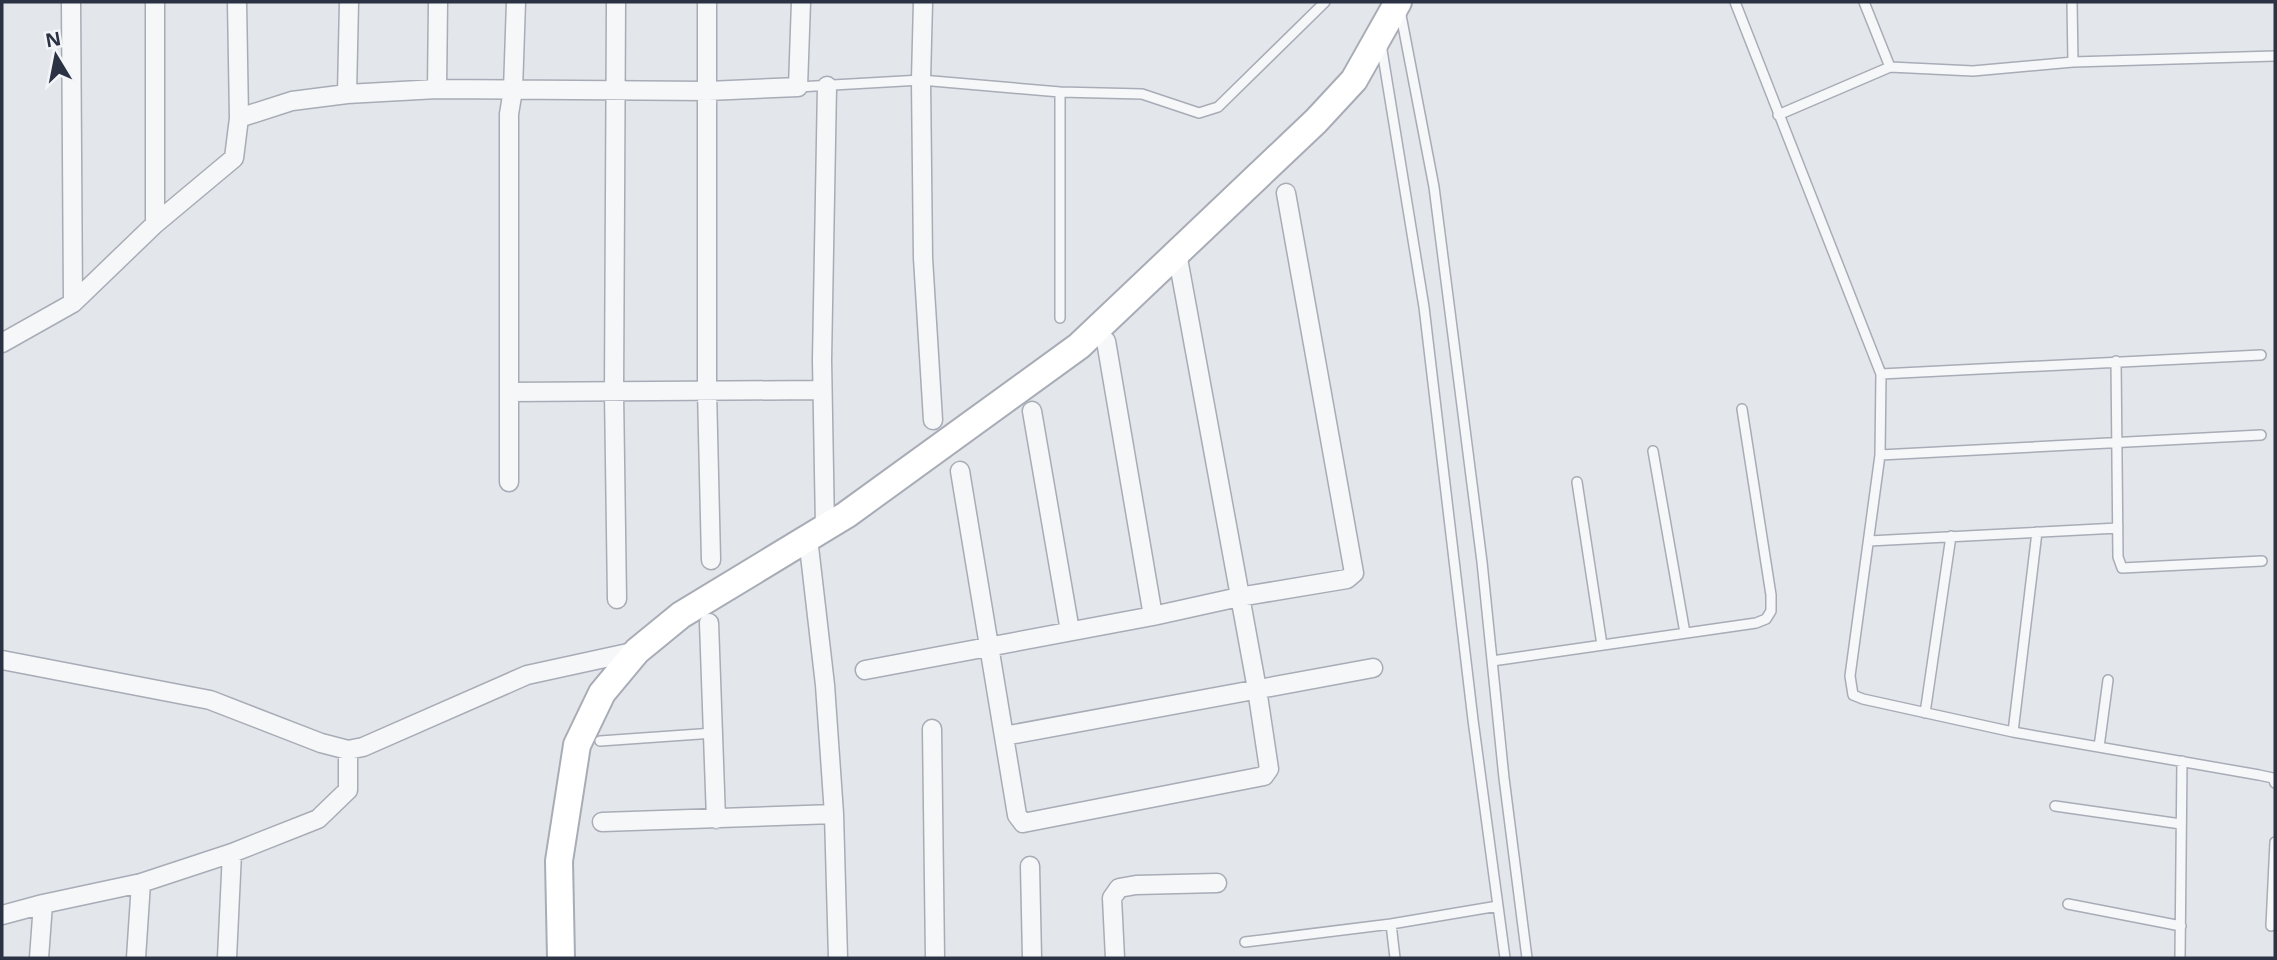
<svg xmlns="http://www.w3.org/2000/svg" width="2277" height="960" font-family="'Open Sans',sans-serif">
<rect width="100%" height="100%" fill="#e3e6eb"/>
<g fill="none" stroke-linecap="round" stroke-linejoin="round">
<g stroke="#a8acb6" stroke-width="12">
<path id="lane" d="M1735,2L1881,374L1880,455L1850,676L1853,695L1863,699L2013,732L2259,775L2273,778L2275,783
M1864,2L1890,67
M2072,2L2073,62
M1400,10L1434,187L1482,562L1504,778L1527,958
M1381,44L1424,307L1473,720L1505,958
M798,87L921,80L1060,92L1142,94L1199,113L1218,107L1325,2
M1060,92V318
M1778,115L1890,67L1973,71L2073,62L2275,56
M2116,361L2118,557L2122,568L2262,561
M1881,374L2261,355
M1653,451L1685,633
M1880,455L2261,435
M1577,482L1602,645
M1869,541L2118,528
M1492,661L1756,623L1766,619L1771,611V595L1742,409
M1925,713L1951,536
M2013,732L2037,532
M600,741L714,733
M2099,747L2108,680
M2055,806L2181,824
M2068,904L2181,926
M1391,924L1395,958
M2271,926L2275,842
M1245,942L1391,924L1498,906
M2180,958L2182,761"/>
</g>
<g stroke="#a8acb6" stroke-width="21">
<path id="street" d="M71,2L73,303
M237,2L239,118
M349,2L347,94L437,89L708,91L798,87L801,2
M616,2L614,393L617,599
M707,2V390L711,560
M923,2L921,80L923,258L933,420
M437,89L438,2
M155,224V2
M1106,341L1153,616
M2,343L73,303L155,224L234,158L239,118L292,101L347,94
M509,392L822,390
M1032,411L1070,631
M960,471L1017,815L1023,823L1264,776L1269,769L1257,689L1177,253
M509,482V114L513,90L516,2
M825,527L822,360L827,86
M808,538L825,685L834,814L838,958
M709,623L716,819
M2,660L210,700L321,743L348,750L363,747L527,675L637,651
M865,670L1153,616L1239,597L1347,579L1354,573L1286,193
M932,729L935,958
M1004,736L1373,668
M602,822L834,814
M1030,866L1032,958
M43,904L141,883L232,853L318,819L348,790V750
M2,915L43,904L39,958
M136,958L141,883
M227,958L232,853
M1115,958L1112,898L1119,888L1136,885L1217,883"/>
</g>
<g stroke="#a8acb6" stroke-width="30">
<path id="secondary" d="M561,958L559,861L577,745L602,693L637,651L681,615L846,515L1079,346L1316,121L1354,80L1398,2"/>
</g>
<use href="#lane" stroke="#f6f7f9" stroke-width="9"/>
<use href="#street" stroke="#f6f7f9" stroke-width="18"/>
<use href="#secondary" stroke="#fff" stroke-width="26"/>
</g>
<rect width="2277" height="960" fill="none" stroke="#2a3244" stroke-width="7"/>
<g transform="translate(56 56) rotate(350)" stroke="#f3f5f8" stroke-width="5" paint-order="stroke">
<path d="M0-5L12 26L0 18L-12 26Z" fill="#2a3244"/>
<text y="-10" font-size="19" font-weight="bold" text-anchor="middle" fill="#2a3244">N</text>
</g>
</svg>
